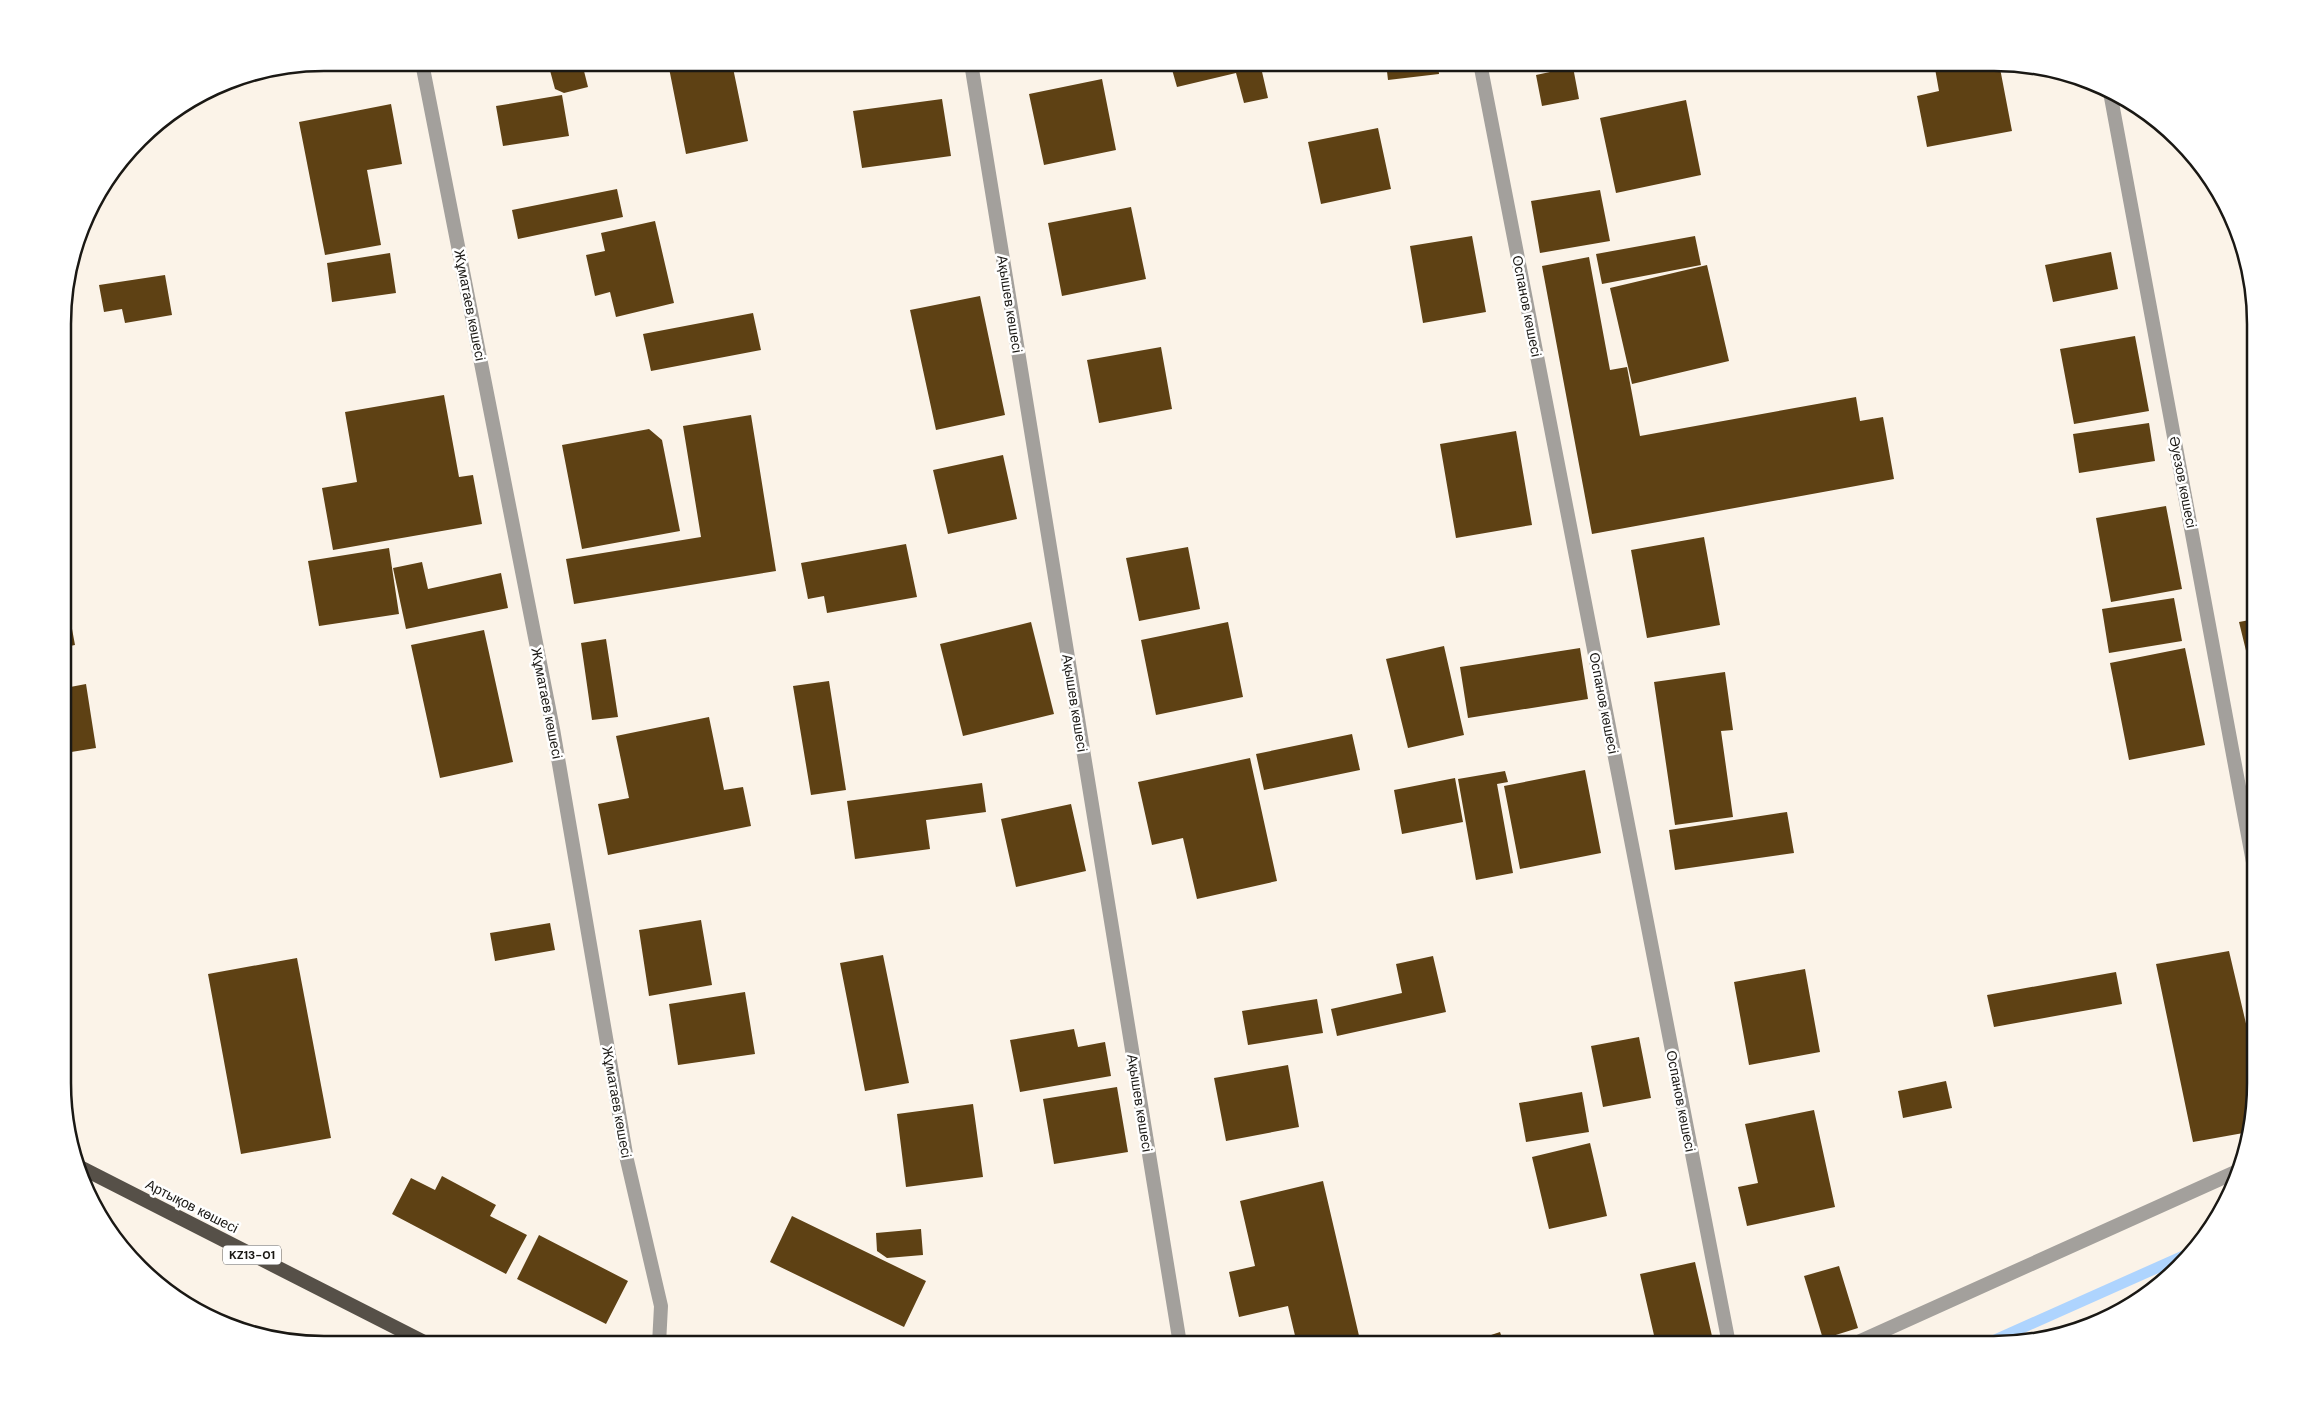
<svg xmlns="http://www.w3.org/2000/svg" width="2318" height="1407" font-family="'DM Sans',sans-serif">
<rect width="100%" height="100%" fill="#fbf3e8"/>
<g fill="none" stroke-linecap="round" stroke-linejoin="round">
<path stroke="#aed4fe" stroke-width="11" d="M1986,1344L2190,1253"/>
</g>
<path fill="#5e4114" d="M464,63H485V64L465,66Z
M548,63H582L588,87L564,93L555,89Z
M668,63H732L748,141L686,154Z
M1187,63H1260L1268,98L1244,103L1236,73L1177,87L1171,66Z
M1386,63H1438L1439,74L1388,80Z
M1934,63H1999L2012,131L1927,147L1917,96L1939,91Z
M1573,67L1579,99L1542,106L1536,75Z
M1102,79L1116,150L1044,165L1029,94Z
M562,95L569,136L503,146L496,106Z
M942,99L951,156L862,168L853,111Z
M1686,100L1701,175L1616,193L1600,118Z
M391,104L402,164L367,170L381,245L325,255L299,122Z
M1378,128L1391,189L1321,204L1308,142Z
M617,189L623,217L518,239L512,210Z
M1600,190L1610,241L1540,253L1531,201Z
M1131,207L1146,279L1062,296L1048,223Z
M655,221L674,303L616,317L610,292L595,296L586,255L605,251L601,233Z
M1472,236L1486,312L1423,323L1410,246Z
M1695,236L1701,265L1602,284L1596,254Z
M2111,252L2118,289L2053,302L2045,265Z
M390,253L396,293L332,302L327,263Z
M1589,257L1610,370L1627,367L1640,436L1856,397L1860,421L1883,417L1894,479L1592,534L1542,266Z
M1707,265L1729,361L1632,384L1610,288Z
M165,275L172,315L125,323L122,309L104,312L99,285Z
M980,296L1005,415L936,430L910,310Z
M753,313L761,350L651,371L643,334Z
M2135,336L2149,411L2074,424L2060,349Z
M1161,347L1172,409L1099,423L1087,360Z
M444,395L459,477L473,475L482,524L333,550L322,488L357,482L345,412Z
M751,415L776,571L574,604L566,559L701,537L683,426Z
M2149,423L2155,461L2079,473L2073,434Z
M649,429L662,440L680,531L582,549L562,445Z
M1516,431L1532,525L1456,538L1440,444Z
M1003,455L1017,519L948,534L933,470Z
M2166,506L2182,589L2111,602L2096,518Z
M1704,537L1720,625L1647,638L1631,550Z
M906,544L917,597L827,613L824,596L808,599L801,563Z
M1188,547L1200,609L1139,621L1126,558Z
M389,548L399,614L319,626L308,561Z
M422,562L428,589L501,573L508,608L406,629L393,568Z
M65,591L75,645L65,647Z
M2174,598L2182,641L2109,653L2102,609Z
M2255,619V662L2249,663L2239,622Z
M1031,622L1054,714L963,736L940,644Z
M1228,622L1243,697L1156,715L1141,640Z
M484,630L513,762L440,778L411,645Z
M606,639L618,717L592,720L581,643Z
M1444,646L1464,735L1408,748L1386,659Z
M1580,648L1588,699L1468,718L1460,667Z
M2185,648L2205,745L2129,760L2110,663Z
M1725,672L1733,730L1721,731L1733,817L1675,825L1654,682Z
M829,681L846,790L811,795L793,686Z
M86,684L96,748L65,753V688Z
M709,717L724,790L743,787L751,826L608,855L598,804L629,798L616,736Z
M1352,734L1360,770L1264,790L1256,754Z
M1250,758L1277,881L1197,899L1183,838L1152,845L1138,782Z
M1585,770L1601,853L1520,869L1504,786Z
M1505,771L1508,782L1497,784L1513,873L1476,880L1458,779Z
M1455,778L1463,822L1402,834L1394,790Z
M982,783L986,812L926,820L930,849L855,859L847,801Z
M1071,804L1086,871L1016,887L1001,819Z
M1787,812L1794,853L1675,870L1669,830Z
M701,920L712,985L649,996L639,930Z
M550,923L555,950L495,961L490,933Z
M2229,951L2255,1062V1100L2249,1132L2193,1142L2156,964Z
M883,955L909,1083L865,1091L840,963Z
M1433,956L1446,1012L1337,1036L1331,1009L1402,993L1396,964Z
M297,958L331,1138L241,1154L208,974Z
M1805,969L1820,1052L1749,1065L1734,982Z
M2116,972L2122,1004L1994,1027L1987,995Z
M745,992L755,1054L678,1065L669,1004Z
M1317,999L1323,1033L1248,1045L1242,1011Z
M1074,1029L1078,1047L1105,1042L1111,1076L1020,1092L1010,1040Z
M1639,1037L1651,1098L1603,1107L1591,1046Z
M1288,1065L1299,1127L1226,1141L1214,1078Z
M1946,1081L1952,1108L1903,1118L1898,1091Z
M1117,1087L1128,1152L1054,1164L1043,1099Z
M1582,1092L1589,1132L1526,1142L1519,1103Z
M973,1104L983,1177L906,1187L897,1114Z
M1814,1110L1835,1207L1747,1226L1738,1187L1758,1183L1745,1124Z
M1590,1143L1607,1216L1549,1229L1532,1157Z
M442,1176L496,1205L490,1216L527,1235L506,1274L392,1214L411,1178L435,1190Z
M1323,1181L1360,1340L1344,1344H1297L1288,1306L1239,1317L1229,1272L1255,1266L1240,1201Z
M792,1216L926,1281L904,1327L770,1262Z
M921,1229L923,1255L887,1258L877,1251L876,1233Z
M539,1235L628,1281L606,1324L517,1279Z
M1695,1262L1712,1336L1677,1344H1656L1640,1274Z
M1839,1266L1858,1328L1823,1339L1804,1276Z
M1500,1332L1504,1344H1464Z"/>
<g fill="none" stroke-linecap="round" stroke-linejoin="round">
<path stroke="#a3a09c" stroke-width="14" d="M422,63L553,729L627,1160L661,1306L659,1344
M971,63L1180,1344
M1480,63L1729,1344
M2110,92L2255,873
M1854,1344L2240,1170"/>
<path stroke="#565048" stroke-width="14" d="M76,1165L428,1344"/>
</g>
<g text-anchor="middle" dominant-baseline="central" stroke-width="5" stroke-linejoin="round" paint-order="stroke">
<rect fill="#fff" stroke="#5f5d5a" stroke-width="1" x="223" y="1245.5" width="58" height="19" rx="4"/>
<g font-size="12" font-weight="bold" fill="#1a1814">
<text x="252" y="1255">KZ13-01</text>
</g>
<g font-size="14" fill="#1a1814" stroke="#fff">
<text transform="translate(1010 304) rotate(81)">Ақышев көшесі</text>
<text transform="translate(470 305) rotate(79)">Жұматаев көшесі</text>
<text transform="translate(1527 306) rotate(79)">Оспанов көшесі</text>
<text transform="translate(2183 482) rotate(79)">Әуезов көшесі</text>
<text transform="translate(547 703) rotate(79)">Жұматаев көшесі</text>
<text transform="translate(1075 703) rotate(81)">Ақышев көшесі</text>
<text transform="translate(1604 703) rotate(79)">Оспанов көшесі</text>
<text transform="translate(1681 1101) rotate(79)">Оспанов көшесі</text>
<text transform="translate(617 1102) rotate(80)">Жұматаев көшесі</text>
<text transform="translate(1140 1103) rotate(81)">Ақышев көшесі</text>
<text transform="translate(192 1206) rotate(27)">Артықов көшесі</text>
</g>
</g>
<path d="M0 0H2318V1407H0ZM324 71H1994A253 253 0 0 1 2247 324V1083A253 253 0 0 1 1994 1336H324A253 253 0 0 1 71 1083V324A253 253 0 0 1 324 71Z" fill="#fff" fill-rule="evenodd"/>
<path fill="none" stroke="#1a1814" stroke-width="2.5" d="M324 71H1994A253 253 0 0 1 2247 324V1083A253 253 0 0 1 1994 1336H324A253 253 0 0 1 71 1083V324A253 253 0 0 1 324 71Z"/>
</svg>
